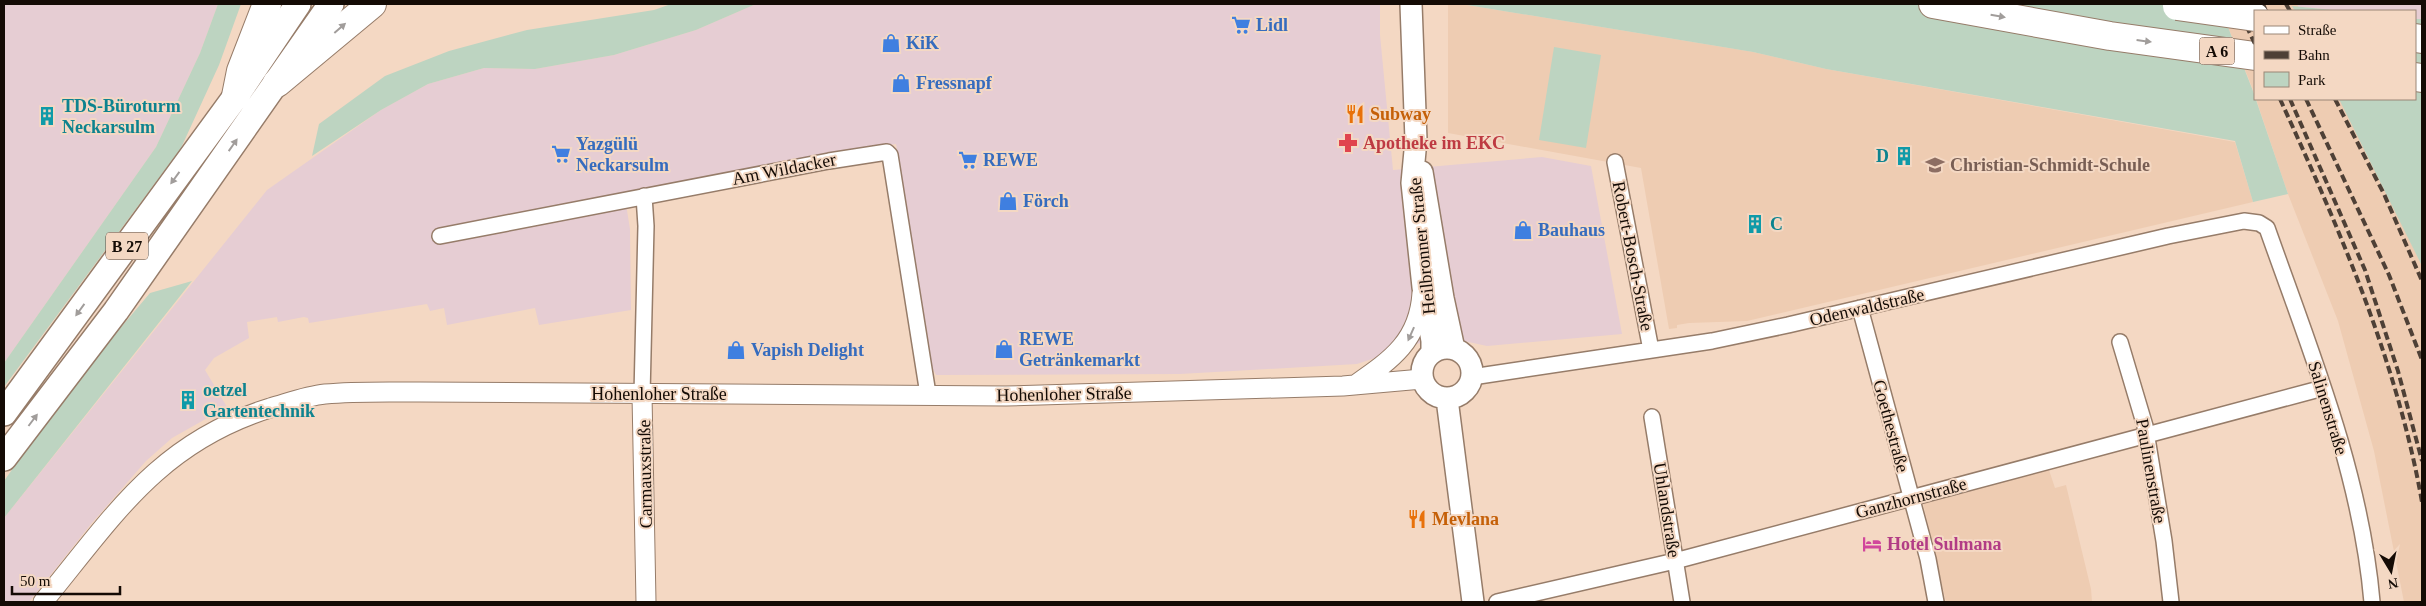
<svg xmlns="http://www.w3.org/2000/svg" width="2426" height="606" font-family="'Times New Roman',serif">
<rect width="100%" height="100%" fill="#f4d8c3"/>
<path fill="#e6cdd3" d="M4,4H218L200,53L156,147L4,363Z
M756,4H1380V35L1393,170L1542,157L1591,166L1622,334L1487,346L1441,336L1357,364L1180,374L936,375L931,365L896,144L624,192L630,229L631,310L539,325L535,308L447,325L444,308L430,311L427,304L309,323L308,318L304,317L278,322L277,317L247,322L249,338L214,358L205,370L227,407L172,438L146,461L91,524L29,602H4V518L267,190L381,110L428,84L484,68L535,69L614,55L696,30Z
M2291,4H2422V19H2415V11H2343L2292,6Z"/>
<path fill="#eeccb2" d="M1448,4H1461L1753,52L1826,69L2235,142L2253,202L1747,321L1689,323L1677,325V328L1669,329L1641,168L1448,133Z
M2219,4H2297L2300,11H2255V95Z
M2256,99H2342L2422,266V602H2404L2374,451L2338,321L2288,194Z
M2049,470L2055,488L2066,485L2091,589L2092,602H1946L1923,503Z"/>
<path fill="#bdd4c1" d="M218,4H241L219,65L181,148L4,387V363L156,147L200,53Z
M671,4H756L696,30L614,55L535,69L484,68L428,84L381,110L312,156L319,124L385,76L449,51L527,30L654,10Z
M1461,4H2219L2253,91L2288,194L2253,202L2235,141L1826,69L1753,52Z
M2292,6L2343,11H2295Z
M2415,19H2422V266L2339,99H2415Z
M1554,47L1601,55L1586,148L1539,140Z
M192,281L4,518V481L68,390L150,293Z"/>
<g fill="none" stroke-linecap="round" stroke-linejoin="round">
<g stroke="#967c69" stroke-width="18">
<path id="minor" d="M1615,162L1651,350
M440,236L829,161L887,152L890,155L928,394
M1860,308L1928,559L1936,602
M2120,342L2145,426L2164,541L2171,602
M1472,377L1712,341L1788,325L2168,236L2244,221L2259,223L2267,228C2310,350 2361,473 2372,602
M642,395L646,226L644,196
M1652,417L1682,602
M1497,602L1675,561L2323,388"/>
</g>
<g stroke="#967c69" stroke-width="21">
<path id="tertiary" d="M1355,385C1391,360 1419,341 1422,293
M642,395L646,602
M43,602C113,517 158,443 270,408C288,403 306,396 325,394C356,391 388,392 420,392L1006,396L1343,386L1422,379"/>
</g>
<g stroke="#967c69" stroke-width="24">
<path id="secondary" d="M1411,4L1416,140L1412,183L1423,287L1432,341V353
M1422,172L1443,298L1454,349
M1422 373a25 25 0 1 1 50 0a25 25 0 1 1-50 0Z
M1447,399L1473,602"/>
</g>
<g stroke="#967c69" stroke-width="28">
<path id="trunk" d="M4,413L236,96L298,4
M4,458L116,311L331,4"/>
</g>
<g stroke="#967c69" stroke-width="30">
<path id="motorway" d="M1933,4L2110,36L2255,56
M2415,38L2422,39
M2415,77L2422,78
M277,83L372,4
M236,96L241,71L267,4"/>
</g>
<use href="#minor" stroke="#fff" stroke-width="15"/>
<use href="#tertiary" stroke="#fff" stroke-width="19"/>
<use href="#secondary" stroke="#fff" stroke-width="21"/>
<use href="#trunk" stroke="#fff" stroke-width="25"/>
<use href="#motorway" stroke="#fff" stroke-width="28"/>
<path stroke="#4e4036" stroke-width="4" stroke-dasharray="8 4" stroke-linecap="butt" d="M2236,4L2255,44
M2247,4L2255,20
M2263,4L2266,11
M2286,4L2290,11
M2280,99C2339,228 2397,361 2422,502
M2290,99L2365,270L2398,371L2422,461
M2306,99L2389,275L2422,360
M2335,99L2384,194L2422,281"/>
<g stroke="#967c69" stroke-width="30" stroke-linecap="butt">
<path id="motorway-bridge" d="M2177,6L2255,17"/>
</g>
<use href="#motorway-bridge" stroke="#fff" stroke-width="28"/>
</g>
<defs><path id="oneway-solid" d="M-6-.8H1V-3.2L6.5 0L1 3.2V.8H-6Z" transform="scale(1.25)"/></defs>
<g fill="#a19d9b">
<use href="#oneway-solid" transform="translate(1998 16) rotate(10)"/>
<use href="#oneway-solid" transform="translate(340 28) rotate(-41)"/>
<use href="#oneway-solid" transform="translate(2144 41) rotate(7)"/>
<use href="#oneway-solid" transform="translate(233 145) rotate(-55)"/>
<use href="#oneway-solid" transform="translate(175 178) rotate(126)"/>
<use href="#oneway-solid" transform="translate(80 310) rotate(126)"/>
<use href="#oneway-solid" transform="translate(1411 334) rotate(114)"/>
<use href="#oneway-solid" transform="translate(33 420) rotate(-53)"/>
</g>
<defs>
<g id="supermarket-bare" transform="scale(1.5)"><path d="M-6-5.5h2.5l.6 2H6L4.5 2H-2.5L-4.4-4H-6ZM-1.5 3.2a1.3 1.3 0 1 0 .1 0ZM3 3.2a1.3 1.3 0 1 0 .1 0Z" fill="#3f7fe0" stroke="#f4d8c3" stroke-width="2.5" paint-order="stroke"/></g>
<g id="shop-bare" transform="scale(1.5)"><path d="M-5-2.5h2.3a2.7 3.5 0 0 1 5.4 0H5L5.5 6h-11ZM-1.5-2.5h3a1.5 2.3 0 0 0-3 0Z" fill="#3f7fe0" stroke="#f4d8c3" stroke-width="2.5" paint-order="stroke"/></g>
<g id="restaurant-bare" transform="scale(1.5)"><path d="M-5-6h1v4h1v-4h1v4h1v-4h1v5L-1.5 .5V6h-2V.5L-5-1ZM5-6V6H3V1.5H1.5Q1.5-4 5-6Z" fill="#e8710a" stroke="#f4d8c3" stroke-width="2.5" paint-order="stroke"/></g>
<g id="building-bare" transform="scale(1.5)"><path d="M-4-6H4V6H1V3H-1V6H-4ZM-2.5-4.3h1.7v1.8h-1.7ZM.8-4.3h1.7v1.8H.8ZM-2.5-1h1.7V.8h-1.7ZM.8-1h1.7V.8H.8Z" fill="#0f9aa8" stroke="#f4d8c3" stroke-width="2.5" paint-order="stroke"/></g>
<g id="pharmacy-bare" transform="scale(1.5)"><path d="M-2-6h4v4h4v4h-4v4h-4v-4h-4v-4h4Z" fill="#e0444e" stroke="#f4d8c3" stroke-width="2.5" paint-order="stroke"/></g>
<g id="school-bare" transform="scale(1.5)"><path d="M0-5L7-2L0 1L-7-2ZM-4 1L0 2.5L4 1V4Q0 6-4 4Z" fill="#8d6e63" stroke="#f4d8c3" stroke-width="2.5" paint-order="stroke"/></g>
<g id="hotel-bare" transform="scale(1.5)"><path d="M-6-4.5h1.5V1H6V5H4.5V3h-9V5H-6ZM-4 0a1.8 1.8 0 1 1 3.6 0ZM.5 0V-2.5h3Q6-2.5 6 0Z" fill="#d1479c" stroke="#f4d8c3" stroke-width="2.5" paint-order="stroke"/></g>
</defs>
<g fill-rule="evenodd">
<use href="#supermarket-bare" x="1241" y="25"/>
<use href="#shop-bare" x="891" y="43"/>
<use href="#shop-bare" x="901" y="83"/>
<use href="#restaurant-bare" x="1355" y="114"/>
<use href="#building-bare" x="47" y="116"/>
<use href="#pharmacy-bare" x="1348" y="143"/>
<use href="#supermarket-bare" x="561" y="154"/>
<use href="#building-bare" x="1904" y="156"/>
<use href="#supermarket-bare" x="968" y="160"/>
<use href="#school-bare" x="1935" y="165"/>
<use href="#shop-bare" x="1008" y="201"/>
<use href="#building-bare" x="1755" y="224"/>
<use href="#shop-bare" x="1523" y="230"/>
<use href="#shop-bare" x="1004" y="349"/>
<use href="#shop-bare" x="736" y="350"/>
<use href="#building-bare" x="188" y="400"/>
<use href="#restaurant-bare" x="1417" y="519"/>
<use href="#hotel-bare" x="1872" y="544"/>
</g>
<g text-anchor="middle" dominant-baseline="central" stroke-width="4" stroke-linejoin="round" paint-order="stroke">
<g fill="#f4d8c3" stroke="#57483e" stroke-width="1">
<rect x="2199.5" y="37.5" width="35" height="27" rx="4"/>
<rect x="106" y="232.5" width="42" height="27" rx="4"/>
</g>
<g font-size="16" font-weight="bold" fill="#140b05">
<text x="2217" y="51">A 6</text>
<text x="127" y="246">B 27</text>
</g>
<g font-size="18" font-weight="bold" fill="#366cbe" stroke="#f4d8c3" text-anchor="start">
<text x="1256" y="25">Lidl</text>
<text x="906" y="43">KiK</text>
<text x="916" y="83">Fressnapf</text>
<text x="576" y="144">Yazgülü<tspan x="576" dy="21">Neckarsulm</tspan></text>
<text x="983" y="160">REWE</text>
<text x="1023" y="201">Förch</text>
<text x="1538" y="230">Bauhaus</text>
<text x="1019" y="339">REWE<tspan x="1019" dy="21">Getränkemarkt</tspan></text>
<text x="751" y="350">Vapish Delight</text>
</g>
<g font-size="18" font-weight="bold" fill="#0d838f" stroke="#f4d8c3" text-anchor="start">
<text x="62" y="106">TDS-Büroturm<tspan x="62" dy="21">Neckarsulm</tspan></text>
<text x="1889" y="156" text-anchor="end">D</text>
<text x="1770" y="224">C</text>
<text x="203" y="390">oetzel<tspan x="203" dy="21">Gartentechnik</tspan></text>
</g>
<g font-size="18" font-weight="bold" fill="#c56008" stroke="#f4d8c3" text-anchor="start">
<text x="1370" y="114">Subway</text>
<text x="1432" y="519">Mevlana</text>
</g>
<g font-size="18" font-weight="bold" fill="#be3a42" stroke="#f4d8c3" text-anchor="start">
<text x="1363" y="143">Apotheke im EKC</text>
</g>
<g font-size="18" font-weight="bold" fill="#785e54" stroke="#f4d8c3" text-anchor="start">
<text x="1950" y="165">Christian-Schmidt-Schule</text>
</g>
<g font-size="18" fill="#140b05" stroke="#f4d8c3">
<text transform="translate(784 169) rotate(-11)">Am Wildacker</text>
<text transform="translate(1422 246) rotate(-96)">Heilbronner Straße</text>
<text transform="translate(1633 256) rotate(79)">Robert-Bosch-Straße</text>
<text transform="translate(1867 307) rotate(-13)">Odenwaldstraße</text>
<text x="659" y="394">Hohenloher Straße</text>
<text transform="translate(1064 394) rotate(-1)">Hohenloher Straße</text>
<text transform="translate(2328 408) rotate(73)">Salinenstraße</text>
<text transform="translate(1891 426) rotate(75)">Goethestraße</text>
<text transform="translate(2151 471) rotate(80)">Paulinenstraße</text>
<text transform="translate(645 474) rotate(-91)">Carmauxstraße</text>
<text transform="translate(1911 498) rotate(-15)">Ganzhornstraße</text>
<text transform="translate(1667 510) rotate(81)">Uhlandstraße</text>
</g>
<g font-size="18" font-weight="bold" fill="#b23c85" stroke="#f4d8c3" text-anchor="start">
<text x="1887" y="544">Hotel Sulmana</text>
</g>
</g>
<rect width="2426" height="606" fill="none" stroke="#140b05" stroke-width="10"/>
<rect x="2254" y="10" width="162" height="90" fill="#f4d8c3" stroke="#9a8677"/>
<rect x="2264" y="26" width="25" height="8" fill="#ffffff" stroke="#9a8677"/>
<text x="2298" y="35" font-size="15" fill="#140b05">Straße</text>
<rect x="2264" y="51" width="25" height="8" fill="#4e4036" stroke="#9a8677"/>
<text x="2298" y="60" font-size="15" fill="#140b05">Bahn</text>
<rect x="2264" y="72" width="25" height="15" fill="#bdd4c1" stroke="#9a8677"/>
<text x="2298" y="85" font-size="15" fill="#140b05">Park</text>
<g transform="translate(2391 571) rotate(170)" stroke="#f4d8c3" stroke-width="4" paint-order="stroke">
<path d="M0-4L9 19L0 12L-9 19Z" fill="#140b05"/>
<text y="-8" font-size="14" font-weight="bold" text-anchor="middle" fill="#140b05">N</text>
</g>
<path d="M12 586v8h108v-8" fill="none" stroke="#140b05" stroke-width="2.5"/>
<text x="20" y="586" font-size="15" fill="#140b05" stroke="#f4d8c3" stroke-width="4" paint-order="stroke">50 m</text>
</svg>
